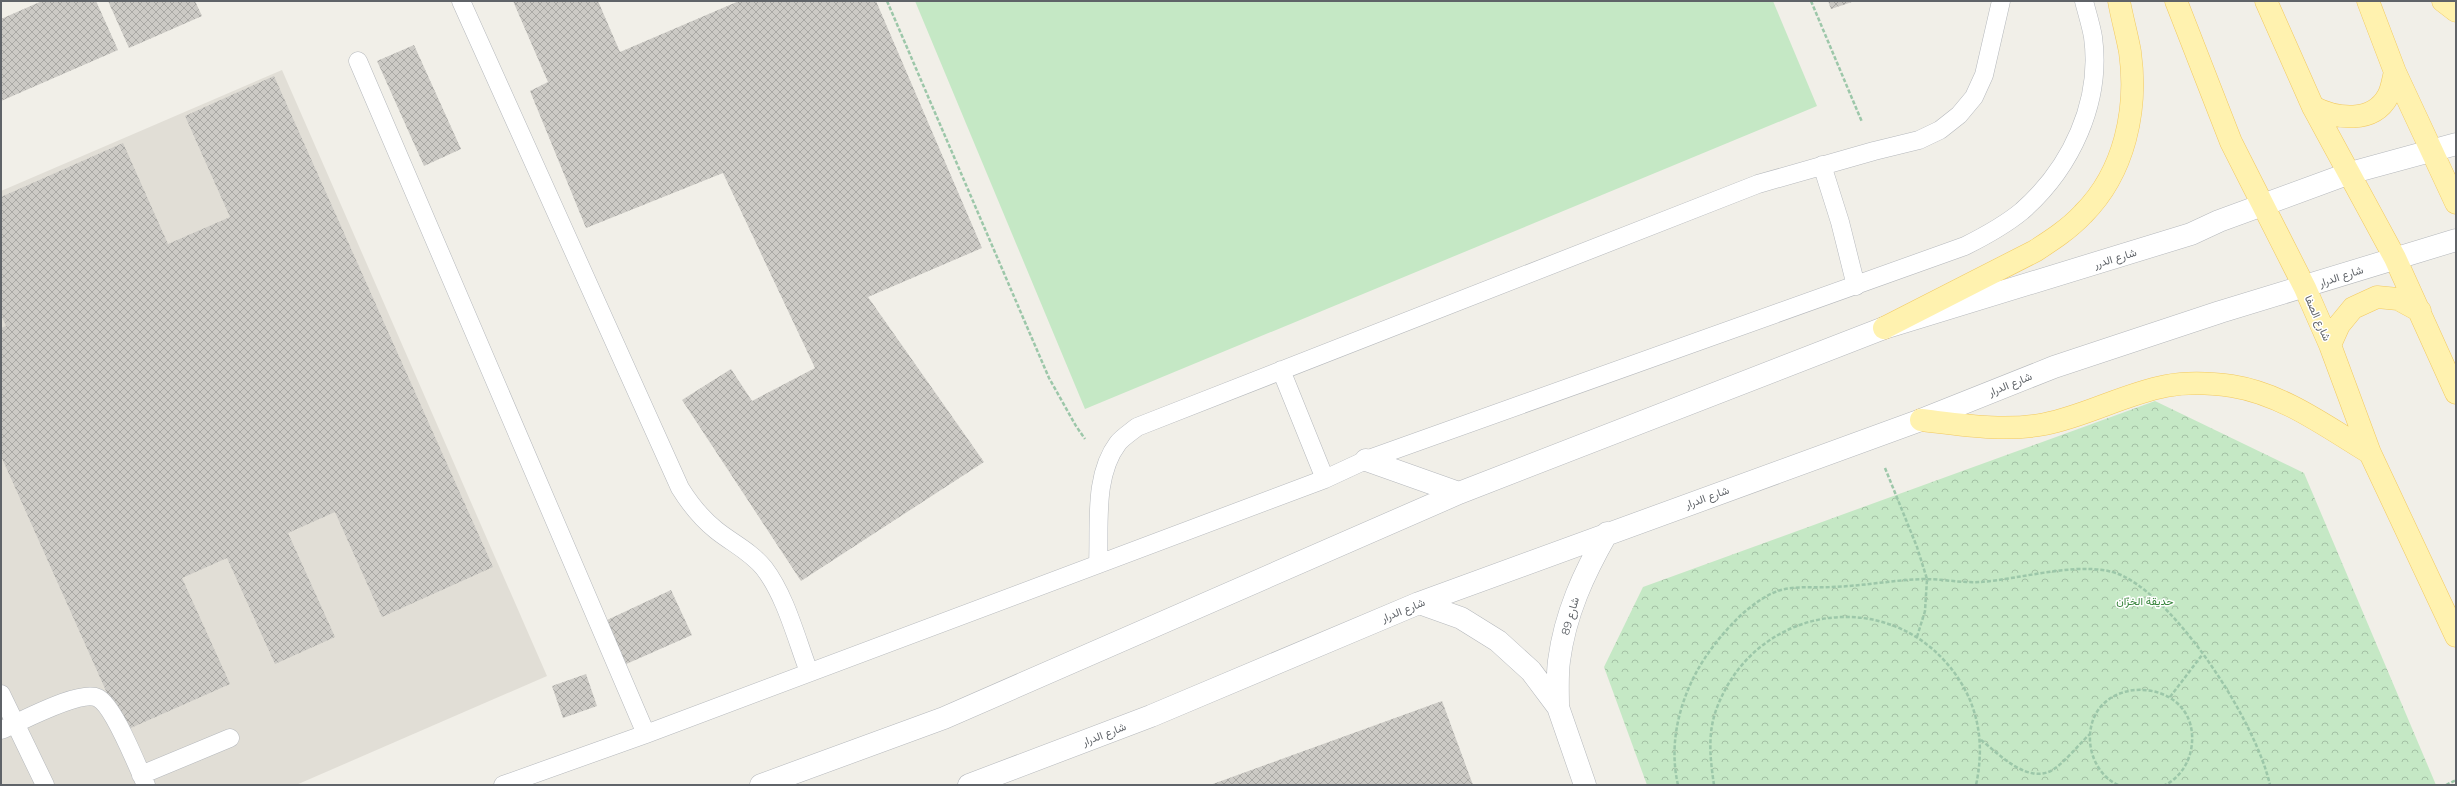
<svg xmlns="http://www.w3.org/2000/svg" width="2457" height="786" font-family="Montserrat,Vazirmatn,sans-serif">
<defs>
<pattern id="forest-crowns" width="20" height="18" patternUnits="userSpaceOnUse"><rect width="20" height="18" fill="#c5e8c5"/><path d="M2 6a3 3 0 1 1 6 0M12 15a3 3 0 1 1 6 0" fill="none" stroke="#a3c0a4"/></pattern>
<pattern id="building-cross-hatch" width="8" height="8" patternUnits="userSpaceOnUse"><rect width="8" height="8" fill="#cccac5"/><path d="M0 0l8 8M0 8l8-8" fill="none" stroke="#a9a8a4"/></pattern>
</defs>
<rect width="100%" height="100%" fill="#f1efe8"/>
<path fill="#e1ded6" d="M282,70L547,676L296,785H1V191Z"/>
<path fill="url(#forest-crowns)" d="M2155,401L2304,473L2436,785H1647L1604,667L1643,587Z"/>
<path fill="#c5e8c5" d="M915,1H1773L1817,106L1085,409Z"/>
<path fill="url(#building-cross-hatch)" d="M42,1H96L118,50L1,101V19Z
M108,1H195L202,16L129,48Z
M513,1H598L620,52L739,1H876L982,248L868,297L984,462L801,581L682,400L731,369L752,401L815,368L723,173L586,228L530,91L548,82Z
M1828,1H1855L1831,9Z
M414,45L461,149L424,166L377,61Z
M274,76L493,567L382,617L335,512L288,533L335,637L275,664L227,558L182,578L230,684L124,731L1,456V328L6,326L1,315V197L123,143L168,244L230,217L185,116Z
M671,590L692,635L624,665L605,621Z
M586,674L597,706L563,718L552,686Z
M1442,701L1473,785H1210Z"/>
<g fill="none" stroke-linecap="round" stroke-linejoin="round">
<g stroke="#b5b8bc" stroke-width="19">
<path id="service" d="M461,1L680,488C690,504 701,518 716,530C732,543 750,551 764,568C786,597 796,638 809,672
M358,61L646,734
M1822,165L1840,222L1856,286
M1281,370L1325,479
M1098,564C1100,525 1093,476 1118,443C1123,437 1131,432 1137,427L1758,184L1874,151L1919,140L1940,130L1959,115L1974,97L1984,75L2001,1
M1,694L45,785
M1,730C21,722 80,689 98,698C114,706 137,766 146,785
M141,775L230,738
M503,785L646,734L1325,479L1366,460L1965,246C1985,236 2005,225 2022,211C2071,168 2102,102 2093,37C2091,25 2087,13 2084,1"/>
</g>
<g stroke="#b5b8bc" stroke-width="23">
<path id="minor" d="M1366,460L1459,493
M1419,603L1461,618L1498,641L1531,671L1558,707L1585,785
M1558,707C1558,692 1557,676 1559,661C1565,614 1584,573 1607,533
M761,785L944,718L1459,493L1884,328L2191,234L2219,221L2350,173L2456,144
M969,785L1151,716L1419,603L1921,420L2054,367L2220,312L2456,240"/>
</g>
<g stroke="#f2c960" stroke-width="23">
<path id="primary" d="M2176,1L2231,142L2305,288L2330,345L2370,453L2456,636
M2266,1L2313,107L2395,258L2456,393
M2368,1L2395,72L2456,203
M2443,1L2456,11
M2313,107C2336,119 2373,124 2388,96C2392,89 2393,79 2395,72
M1884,328L2035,251C2052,240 2069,229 2083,214C2125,172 2138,109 2130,52C2127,35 2122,18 2119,1
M2330,345L2339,325L2353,308L2377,297L2398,299L2420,311
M1921,420C1963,425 2004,432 2045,424C2086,416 2124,394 2166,386C2187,382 2211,383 2232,386C2283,394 2327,427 2370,453"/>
</g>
<path stroke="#9cc7a9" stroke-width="2.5" stroke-dasharray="4 2" stroke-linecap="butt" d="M887,1L1049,378L1076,426L1085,439
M1811,1L1862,122
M1885,468L1917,547L1927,579L1925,611L1917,637
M2170,697L2202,655
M1981,740C1999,754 2029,786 2054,769C2067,760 2078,745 2090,734
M1678,785C1669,746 1678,706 1697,671C1713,642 1751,596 1785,589C1801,586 1816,588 1832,587C1863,586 1893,580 1924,579C1942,579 1961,583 1979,582C2020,580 2089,557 2125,577C2182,607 2256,723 2270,785
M1714,785C1710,758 1707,731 1718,705C1760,600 1899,585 1960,681C1980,713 1984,748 1976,785
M2118,785C2101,777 2091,759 2090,741C2087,668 2205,675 2191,750C2188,765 2178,779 2165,785
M2446,785L2456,780"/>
<use href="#service" stroke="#fff" stroke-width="18"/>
<use href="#minor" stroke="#fff" stroke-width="22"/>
<use href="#primary" stroke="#fff2af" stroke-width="22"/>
</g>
<g text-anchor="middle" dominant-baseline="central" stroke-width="3" stroke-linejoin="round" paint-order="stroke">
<g font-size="11" fill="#5f6368" stroke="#fff">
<text transform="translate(2115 258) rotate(-17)">شارع الدرر</text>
<text transform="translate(2341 276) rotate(-18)">شارع الدرار</text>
<text transform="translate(2318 318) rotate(66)">شارع الصفا</text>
<text transform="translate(2010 384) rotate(-22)">شارع الدرار</text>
<text transform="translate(1707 497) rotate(-20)">شارع الدرار</text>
<text transform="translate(1403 610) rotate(-22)">شارع الدرار</text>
<text transform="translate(1570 616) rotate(-74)">شارع 89</text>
<text transform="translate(1104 734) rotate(-21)">شارع الدرار</text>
</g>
<g font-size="11" fill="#348238" stroke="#fff">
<text x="2145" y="601">حديقة الخزّان</text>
</g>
</g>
<rect width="2457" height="786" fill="none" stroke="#5f6368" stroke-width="4"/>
</svg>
